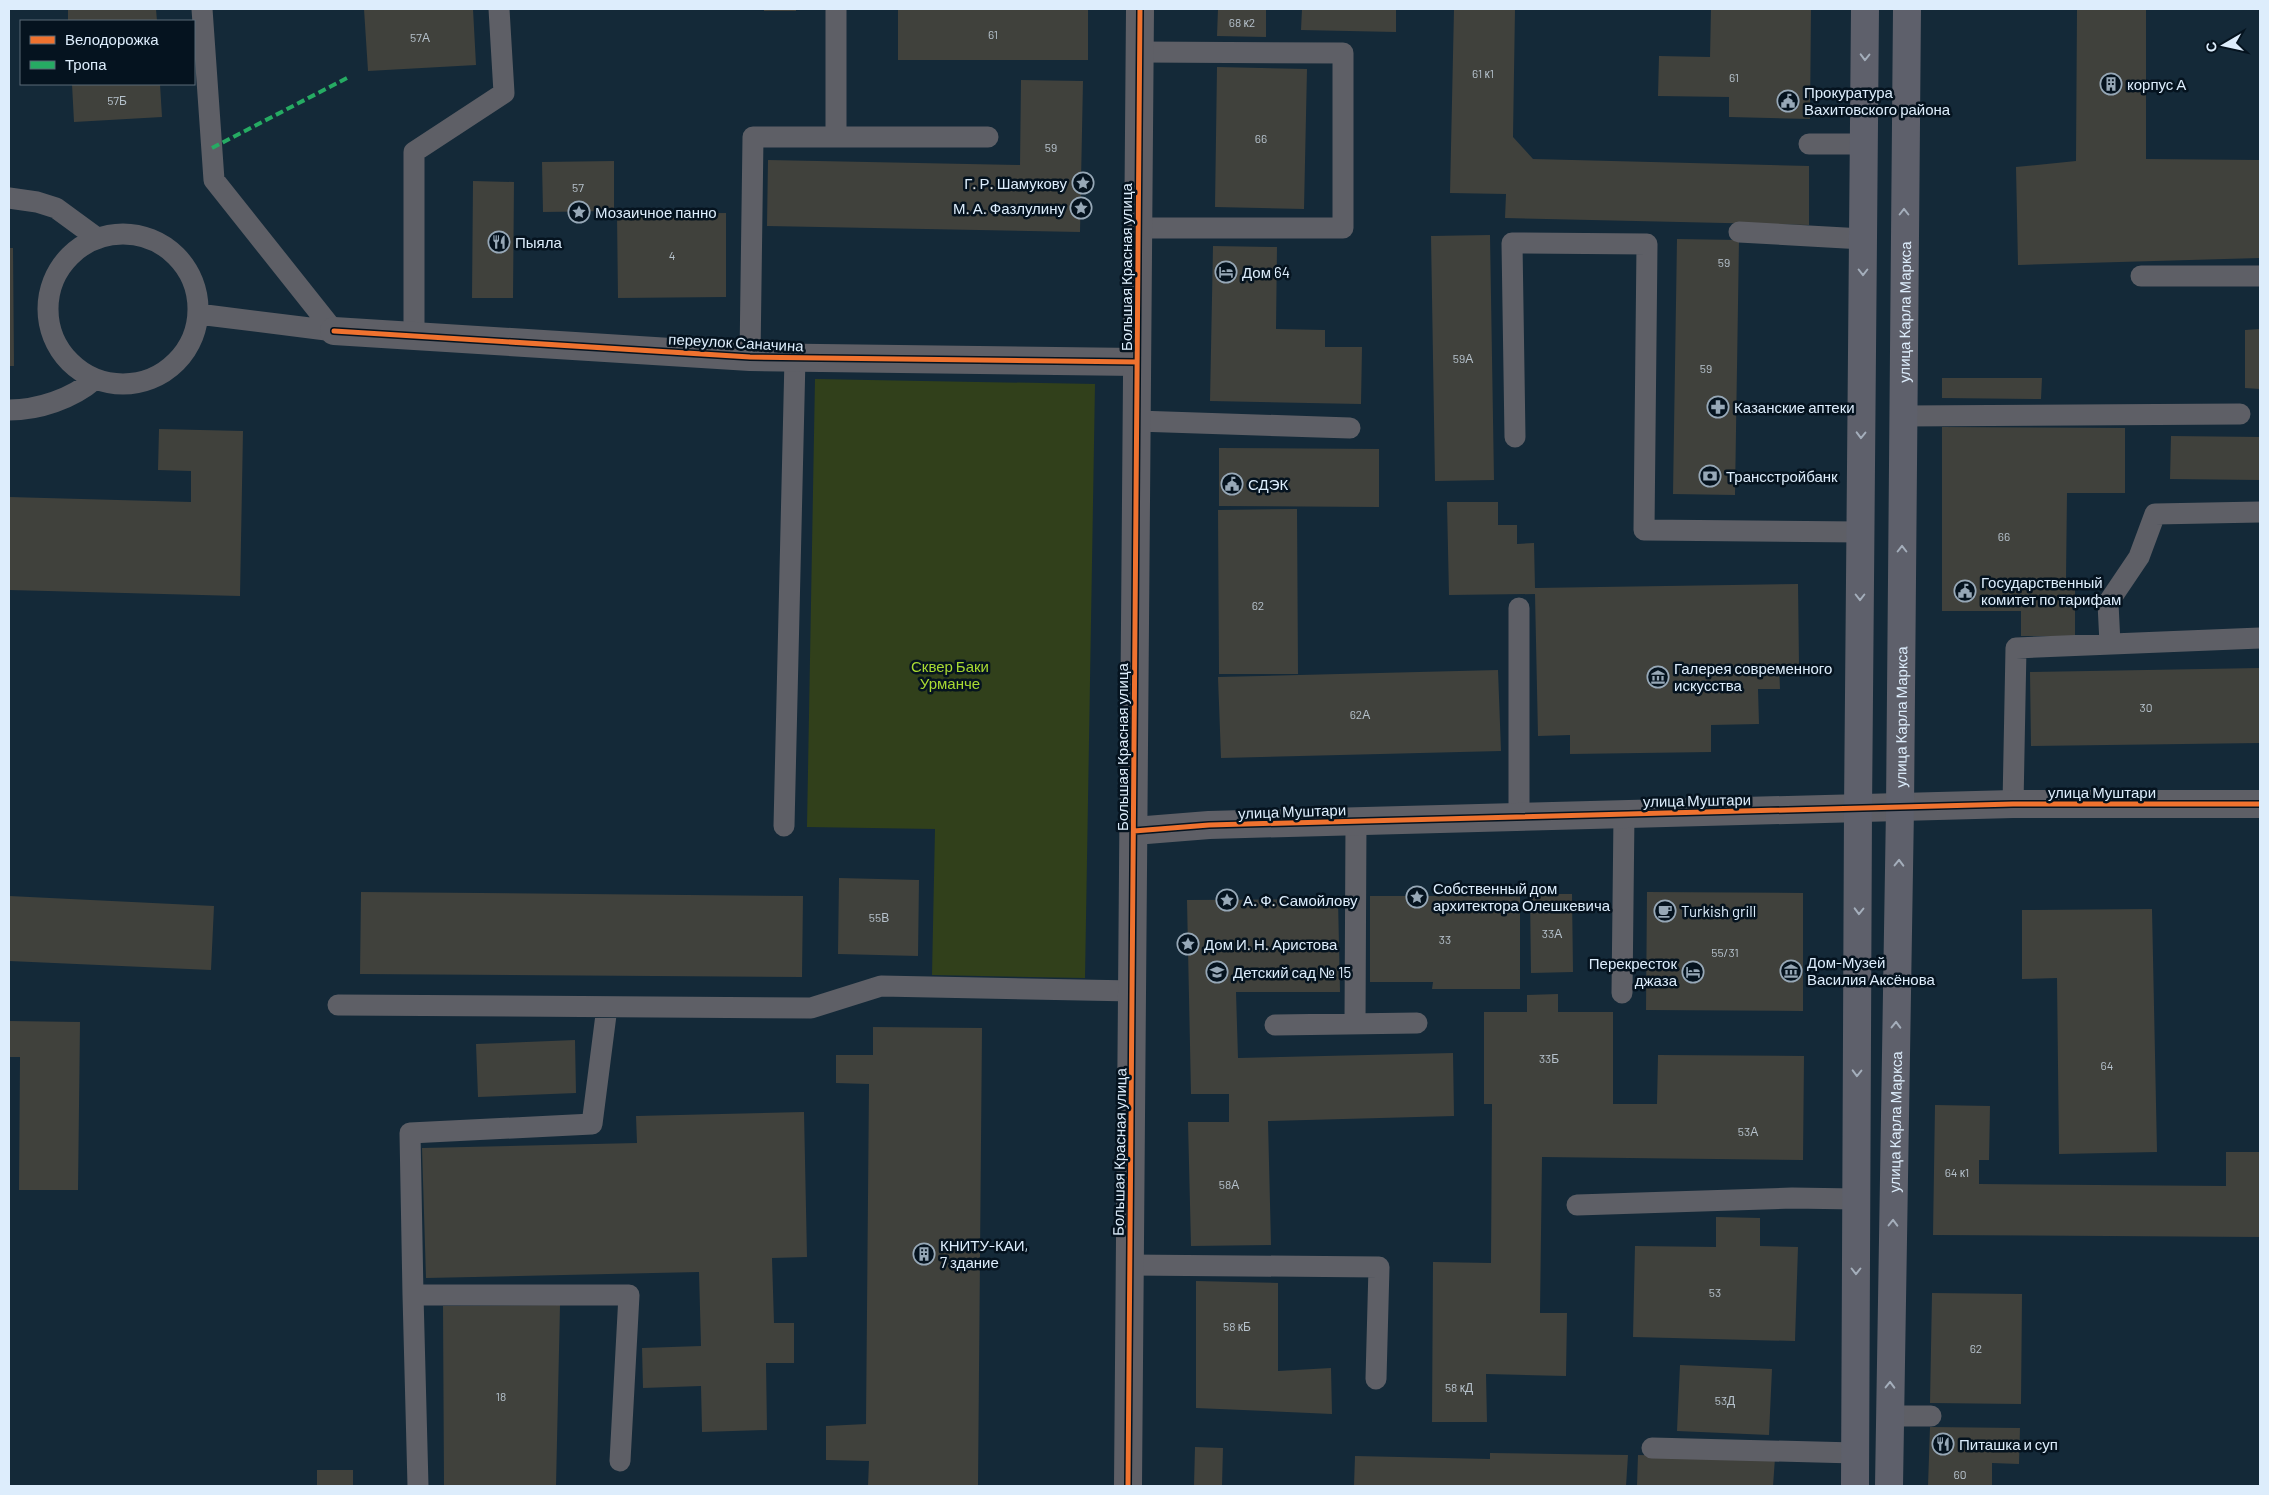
<svg xmlns="http://www.w3.org/2000/svg" width="2269" height="1495" font-family="Barlow,sans-serif">
<rect width="100%" height="100%" fill="#142938"/>
<path fill="#31401b" d="M815,379L1095,384L1085,978L932,975L935,829L807,827Z"/>
<path fill="#40413c" d="M68,9H156L157,21H68Z
M364,9H473L476,65L368,71Z
M764,9H796V11H764Z
M898,9H1088V60H898Z
M1218,9H1266V37L1217,36Z
M1302,9H1396V32L1301,30Z
M1454,9H1515L1513,137L1533,159L1809,166V225L1505,218L1506,194L1450,193Z
M1711,9H1811L1810,119L1729,117V97L1658,96L1659,56L1710,57Z
M2077,9H2146V159L2260,160V258L2018,265L2016,167L2076,161Z
M1217,67L1307,69L1304,209L1215,207Z
M1021,80L1083,81L1080,232L767,226L768,160L1020,165Z
M72,84H160L162,117L74,122Z
M614,161V211L543,212L542,162Z
M473,181L514,182L513,298H472Z
M726,213V297L618,298L617,214Z
M1490,235L1494,480L1435,481L1431,236Z
M1677,239L1739,240L1735,495L1673,494Z
M1213,246L1277,247L1276,329L1325,330V347H1362L1361,404L1210,401Z
M9,248H13L14,366H9Z
M2260,329V389L2245,388V330Z
M1942,378H2042L2041,399L1942,398Z
M1942,427L2125,428V493H2067L2066,579H2075V636H2021V611H1942Z
M159,429L243,431L240,596L9,590V497L191,502V471L158,470Z
M2171,436L2260,437V480L2170,479Z
M1219,448L1379,449V507L1219,506Z
M1447,502H1498V525H1517V544L1534,543L1535,588L1798,584L1799,665H1779L1780,689H1758L1759,724L1711,725V752L1570,754V735L1538,736L1535,594L1449,595Z
M1297,509L1298,674H1219L1218,510Z
M2260,668V743L2031,746L2030,672Z
M1498,670L1501,751L1221,758L1218,677Z
M839,878L919,880L918,956L838,954Z
M361,892L803,896L802,977L360,974Z
M1647,892L1803,893V1011L1646,1010Z
M1530,894H1572L1573,972L1531,973Z
M9,896L214,906L211,970L9,961Z
M1370,896H1520V989H1432L1433,982H1370Z
M1338,899L1340,992H1236L1238,1058L1453,1053L1454,1116L1268,1121L1271,1245L1191,1246L1188,1122H1229V1094H1191L1187,900Z
M2152,909L2157,1152L2059,1154L2057,978L2022,979V910Z
M1558,994V1012H1613V1104H1657L1658,1055L1804,1056L1803,1160L1542,1157L1540,1313H1567L1566,1376L1486,1374L1487,1422H1432L1433,1262L1491,1263L1492,1104H1484V1012H1527V995Z
M9,1021L80,1022L78,1190H19L20,1057H9Z
M873,1027L982,1028L978,1486H868L869,1461L826,1460V1426L866,1424L869,1084L836,1083V1055H873Z
M575,1040L576,1093L478,1097L476,1044Z
M1935,1105L1990,1106L1989,1160H1979V1184L2226,1186V1152H2260V1237L1933,1235Z
M804,1112L807,1257L772,1258L774,1323H794V1363H766L767,1430L702,1432L701,1386L643,1388L642,1348L701,1346L699,1272L426,1278L422,1148L637,1143L636,1116Z
M1716,1217L1760,1218V1246L1798,1247L1795,1341L1633,1337L1635,1246L1716,1247Z
M1196,1281L1278,1283V1371L1331,1368L1332,1414L1196,1408Z
M1932,1293L2022,1294L2021,1404L1930,1403Z
M560,1305L556,1486H444L443,1306Z
M1680,1365L1772,1369L1769,1435L1677,1431Z
M1930,1427L2020,1428L2019,1464L1992,1463V1486H1928Z
M1195,1447L1223,1448L1222,1486H1194Z
M1490,1453L1628,1455L1626,1486H1354L1355,1456L1490,1459Z
M1638,1455L1775,1458L1773,1486H1637Z
M317,1470H353V1486H317Z"/>
<g fill="none" stroke-linecap="round" stroke-linejoin="round">
<path stroke="#5e5f66" stroke-width="21" d="M202,9L214,180L334,331
M836,9V137
M1809,144H1864
M9,198L37,202L56,208L97,238
M1138,228H1343V53L1140,52
M1739,232L1863,239
M48 309a75 75 0 1 1 150 0a75 75 0 1 1-150 0Z
M2141,276H2260
M198,314L334,331
M414,336V152L504,93L499,9
M750,357L753,137H988
M9,410C38,410 72,399 95,379
M1903,416L2240,414
M1137,421L1350,428
M1515,437L1512,243L1647,244L1644,530L1860,532
M2110,644L2108,603L2139,557L2155,514L2260,512
M2013,804L2016,648L2260,638
M1519,817V608
M784,826L795,358
M1622,993L1624,814
M338,1005L811,1008L881,986L1133,991
M1355,1024L1356,821
M1275,1025L1417,1023
M1577,1205L1792,1198L1856,1199
M1130,1265L1379,1267L1376,1379
M413,1295L410,1133L592,1124L607,1007
M1890,1416H1931
M1652,1448L1855,1453
M418,1486L413,1295H629L620,1461"/>
<path stroke="#5e5f66" stroke-width="28" d="M334,331L750,357L1137,362
M1134,831L1209,825L2013,804H2260"/>
<path stroke="#5e5f66" stroke-width="28" d="M1128,1486L1140,9"/>
<g stroke="#5e606b" stroke-width="28">
<path d="M1855,1486L1858,810L1865,9"/>
<path id="s1" d="M1889,1486L1900,808L1907,9"/>
</g>
<path stroke="#26ab63" stroke-width="4" stroke-dasharray="8 4" stroke-linecap="butt" d="M212,148L347,78"/>
<g stroke="#05131f" stroke-width="8">
<path id="cycleway" d="M334,331L750,357L1137,362
M1134,831L1209,825L2013,804H2260
M1128,1486L1140,9"/>
</g>
<use href="#cycleway" stroke="#ef722f" stroke-width="5"/>
</g>
<defs><path id="oneway-chevron" d="M-2-3.5L2.5 0L-2 3.5" fill="none" stroke-width="1.6" stroke-linecap="round" stroke-linejoin="round" transform="scale(1.25)"/></defs>
<g stroke="#a4aebb">
<use href="#oneway-chevron" transform="translate(1865 57) rotate(91)"/>
<use href="#oneway-chevron" transform="translate(1904 212) rotate(-90)"/>
<use href="#oneway-chevron" transform="translate(1863 272) rotate(90)"/>
<use href="#oneway-chevron" transform="translate(1861 435) rotate(91)"/>
<use href="#oneway-chevron" transform="translate(1902 549) rotate(-90)"/>
<use href="#oneway-chevron" transform="translate(1860 597) rotate(90)"/>
<use href="#oneway-chevron" transform="translate(1899 863) rotate(-89)"/>
<use href="#oneway-chevron" transform="translate(1859 911) rotate(91)"/>
<use href="#oneway-chevron" transform="translate(1896 1025) rotate(-89)"/>
<use href="#oneway-chevron" transform="translate(1857 1073) rotate(91)"/>
<use href="#oneway-chevron" transform="translate(1893 1223) rotate(-89)"/>
<use href="#oneway-chevron" transform="translate(1856 1271) rotate(90)"/>
<use href="#oneway-chevron" transform="translate(1890 1385) rotate(-89)"/>
</g>
<defs>
<g id="building-ring" transform="scale(1.125)"><circle r="9.5" fill="#05131f" stroke="#97a8b7" stroke-width="1.5"/><path d="M-4-6H4V6H1V3H-1V6H-4ZM-2.5-4.3h1.7v1.8h-1.7ZM.8-4.3h1.7v1.8H.8ZM-2.5-1h1.7V.8h-1.7ZM.8-1h1.7V.8H.8Z" fill="#97a8b7"/></g>
<g id="civic-ring" transform="scale(1.125)"><circle r="9.5" fill="#05131f" stroke="#97a8b7" stroke-width="1.5"/><path d="M-.6-6.5H3V-4.5H.6V-3L4-1V1h2V6H-6V1h2V-1L-.6-3ZM-1.2 2.5V6h2.4V2.5Z" fill="#97a8b7"/></g>
<g id="sight-ring" transform="scale(1.125)"><circle r="9.5" fill="#05131f" stroke="#97a8b7" stroke-width="1.5"/><path d="M0-6L1.8-2.2L6-1.7L2.9 1.2L3.7 5.4L0 3.3L-3.7 5.4L-2.9 1.2L-6-1.7L-1.8-2.2Z" fill="#97a8b7"/></g>
<g id="restaurant-ring" transform="scale(1.125)"><circle r="9.5" fill="#05131f" stroke="#97a8b7" stroke-width="1.5"/><path d="M-5-6h1v4h1v-4h1v4h1v-4h1v5L-1.5 .5V6h-2V.5L-5-1ZM5-6V6H3V1.5H1.5Q1.5-4 5-6Z" fill="#97a8b7"/></g>
<g id="hotel-ring" transform="scale(1.125)"><circle r="9.5" fill="#05131f" stroke="#97a8b7" stroke-width="1.5"/><path d="M-6-4.5h1.5V1H6V5H4.5V3h-9V5H-6ZM-4 0a1.8 1.8 0 1 1 3.6 0ZM.5 0V-2.5h3Q6-2.5 6 0Z" fill="#97a8b7"/></g>
<g id="pharmacy-ring" transform="scale(1.125)"><circle r="9.5" fill="#05131f" stroke="#97a8b7" stroke-width="1.5"/><path d="M-2-6h4v4h4v4h-4v4h-4v-4h-4v-4h4Z" fill="#97a8b7"/></g>
<g id="bank-ring" transform="scale(1.125)"><circle r="9.5" fill="#05131f" stroke="#97a8b7" stroke-width="1.5"/><path d="M-6-4H6V4H-6ZM0-2.3a2.3 2.3 0 1 0 0 4.6a2.3 2.3 0 1 0 0-4.6Z" fill="#97a8b7"/></g>
<g id="museum-ring" transform="scale(1.125)"><circle r="9.5" fill="#05131f" stroke="#97a8b7" stroke-width="1.5"/><path d="M0-6L6-3V-2H-6V-3ZM-5-1h2V3h-2ZM-1-1h2V3h-2ZM3-1h2V3H3ZM-6 4H6V6H-6Z" fill="#97a8b7"/></g>
<g id="cafe-ring" transform="scale(1.125)"><circle r="9.5" fill="#05131f" stroke="#97a8b7" stroke-width="1.5"/><path d="M-5.5-4.5H6V0H3Q3 3.5 0 3.5H-2.5Q-5.5 3.5-5.5 0ZM3-3.2v2h1.7v-2ZM-6 4.5H4V6H-6Z" fill="#97a8b7"/></g>
<g id="school-ring" transform="scale(1.125)"><circle r="9.5" fill="#05131f" stroke="#97a8b7" stroke-width="1.5"/><path d="M0-5L7-2L0 1L-7-2ZM-4 1L0 2.5L4 1V4Q0 6-4 4Z" fill="#97a8b7"/></g>
</defs>
<g fill-rule="evenodd">
<use href="#building-ring" x="2111" y="84"/>
<use href="#civic-ring" x="1788" y="101"/>
<use href="#sight-ring" x="1083" y="183"/>
<use href="#sight-ring" x="1081" y="208"/>
<use href="#sight-ring" x="579" y="212"/>
<use href="#restaurant-ring" x="499" y="242"/>
<use href="#hotel-ring" x="1226" y="272"/>
<use href="#pharmacy-ring" x="1718" y="407"/>
<use href="#bank-ring" x="1710" y="476"/>
<use href="#civic-ring" x="1232" y="484"/>
<use href="#civic-ring" x="1965" y="591"/>
<use href="#museum-ring" x="1658" y="677"/>
<use href="#sight-ring" x="1417" y="897"/>
<use href="#sight-ring" x="1227" y="900"/>
<use href="#cafe-ring" x="1665" y="911"/>
<use href="#sight-ring" x="1188" y="944"/>
<use href="#museum-ring" x="1791" y="971"/>
<use href="#school-ring" x="1217" y="972"/>
<use href="#hotel-ring" x="1693" y="972"/>
<use href="#building-ring" x="924" y="1254"/>
<use href="#restaurant-ring" x="1943" y="1444"/>
</g>
<g text-anchor="middle" dominant-baseline="central" stroke-width="5" stroke-linejoin="round" paint-order="stroke">
<g font-size="12" fill="#b6c2cc">
<text x="1242" y="22">68 к2</text>
<text x="993" y="34">61</text>
<text x="420" y="37">57А</text>
<text x="1483" y="73">61 к1</text>
<text x="1734" y="77">61</text>
<text x="117" y="100">57Б</text>
<text x="1261" y="138">66</text>
<text x="1051" y="147">59</text>
<text x="578" y="187">57</text>
<text x="672" y="255">4</text>
<text x="1724" y="262">59</text>
<text x="1463" y="358">59А</text>
<text x="1706" y="368">59</text>
<text x="2004" y="536">66</text>
<text x="1258" y="605">62</text>
<text x="2146" y="707">30</text>
<text x="1360" y="714">62А</text>
<text x="879" y="917">55В</text>
<text x="1552" y="933">33А</text>
<text x="1445" y="939">33</text>
<text x="1725" y="952">55/31</text>
<text x="1549" y="1058">33Б</text>
<text x="2107" y="1065">64</text>
<text x="1748" y="1131">53А</text>
<text x="1957" y="1172">64 к1</text>
<text x="1229" y="1184">58А</text>
<text x="1715" y="1292">53</text>
<text x="1237" y="1326">58 кБ</text>
<text x="1976" y="1348">62</text>
<text x="1459" y="1387">58 кД</text>
<text x="501" y="1396">18</text>
<text x="1725" y="1400">53Д</text>
<text x="1960" y="1474">60</text>
</g>
<g font-size="15" fill="#ddedfc" stroke="#05131f" text-anchor="start">
<text x="2127" y="84">корпус А</text>
<text x="1804" y="92">Прокуратура<tspan x="1804" dy="17">Вахитовского района</tspan></text>
<text x="1067" y="183" text-anchor="end">Г. Р. Шамукову</text>
<text x="1065" y="208" text-anchor="end">М. А. Фазлулину</text>
<text x="595" y="212">Мозаичное панно</text>
<text x="515" y="242">Пыяла</text>
<text x="1242" y="272">Дом 64</text>
<text x="1734" y="407">Казанские аптеки</text>
<text x="1726" y="476">Трансстройбанк</text>
<text x="1248" y="484">СДЭК</text>
<text x="1981" y="582">Государственный<tspan x="1981" dy="17">комитет по тарифам</tspan></text>
<text x="1674" y="668">Галерея современного<tspan x="1674" dy="17">искусства</tspan></text>
<text x="1433" y="888">Собственный дом<tspan x="1433" dy="17">архитектора Олешкевича</tspan></text>
<text x="1243" y="900">А. Ф. Самойлову</text>
<text x="1681" y="911">Turkish grill</text>
<text x="1204" y="944">Дом И. Н. Аристова</text>
<text x="1807" y="962">Дом-Музей<tspan x="1807" dy="17">Василия Аксёнова</tspan></text>
<text x="1677" y="963" text-anchor="end">Перекресток<tspan x="1677" dy="17">джаза</tspan></text>
<text x="1233" y="972">Детский сад № 15</text>
<text x="940" y="1245">КНИТУ-КАИ,<tspan x="940" dy="17">7 здание</tspan></text>
<text x="1959" y="1444">Питашка и суп</text>
</g>
<g font-size="15" fill="#ddedfc" stroke="#05131f">
<text transform="translate(1126 267) rotate(-90)">Большая Красная улица</text>
<text stroke="none"><textPath href="#s1" startOffset="1174">улица Карла Маркса</textPath></text>
<text transform="translate(736 342) rotate(3)">переулок Саначина</text>
<text stroke="none"><textPath href="#s1" startOffset="769">улица Карла Маркса</textPath></text>
<text transform="translate(1122 747) rotate(-90)">Большая Красная улица</text>
<text x="2102" y="792">улица Муштари</text>
<text transform="translate(1697 800) rotate(-1)">улица Муштари</text>
<text transform="translate(1292 811) rotate(-2)">улица Муштари</text>
<text stroke="none"><textPath href="#s1" startOffset="364">улица Карла Маркса</textPath></text>
<text transform="translate(1119 1152) rotate(-89)">Большая Красная улица</text>
</g>
<g font-size="15" fill="#a8d932" stroke="#05131f">
<text x="950" y="666">Сквер Баки<tspan x="950" dy="17">Урманче</tspan></text>
</g>
</g>
<rect width="2269" height="1495" fill="none" stroke="#ddedfc" stroke-width="20"/>
<rect x="20" y="20" width="175" height="65" fill="#05131f" stroke="#5b6a77"/>
<rect x="30" y="36" width="25" height="8" fill="#ef722f" stroke="#5b6a77"/>
<text x="65" y="45" font-size="15" fill="#ddedfc">Велодорожка</text>
<rect x="30" y="61" width="25" height="8" fill="#26ab63" stroke="#5b6a77"/>
<text x="65" y="70" font-size="15" fill="#ddedfc">Тропа</text>
<g transform="translate(2224 45) rotate(261)" stroke="#05131f" stroke-width="4" paint-order="stroke">
<path d="M0-4L9 19L0 12L-9 19Z" fill="#ddedfc"/>
<text y="-8" font-size="14" font-weight="bold" text-anchor="middle" fill="#ddedfc">С</text>
</g>
</svg>
